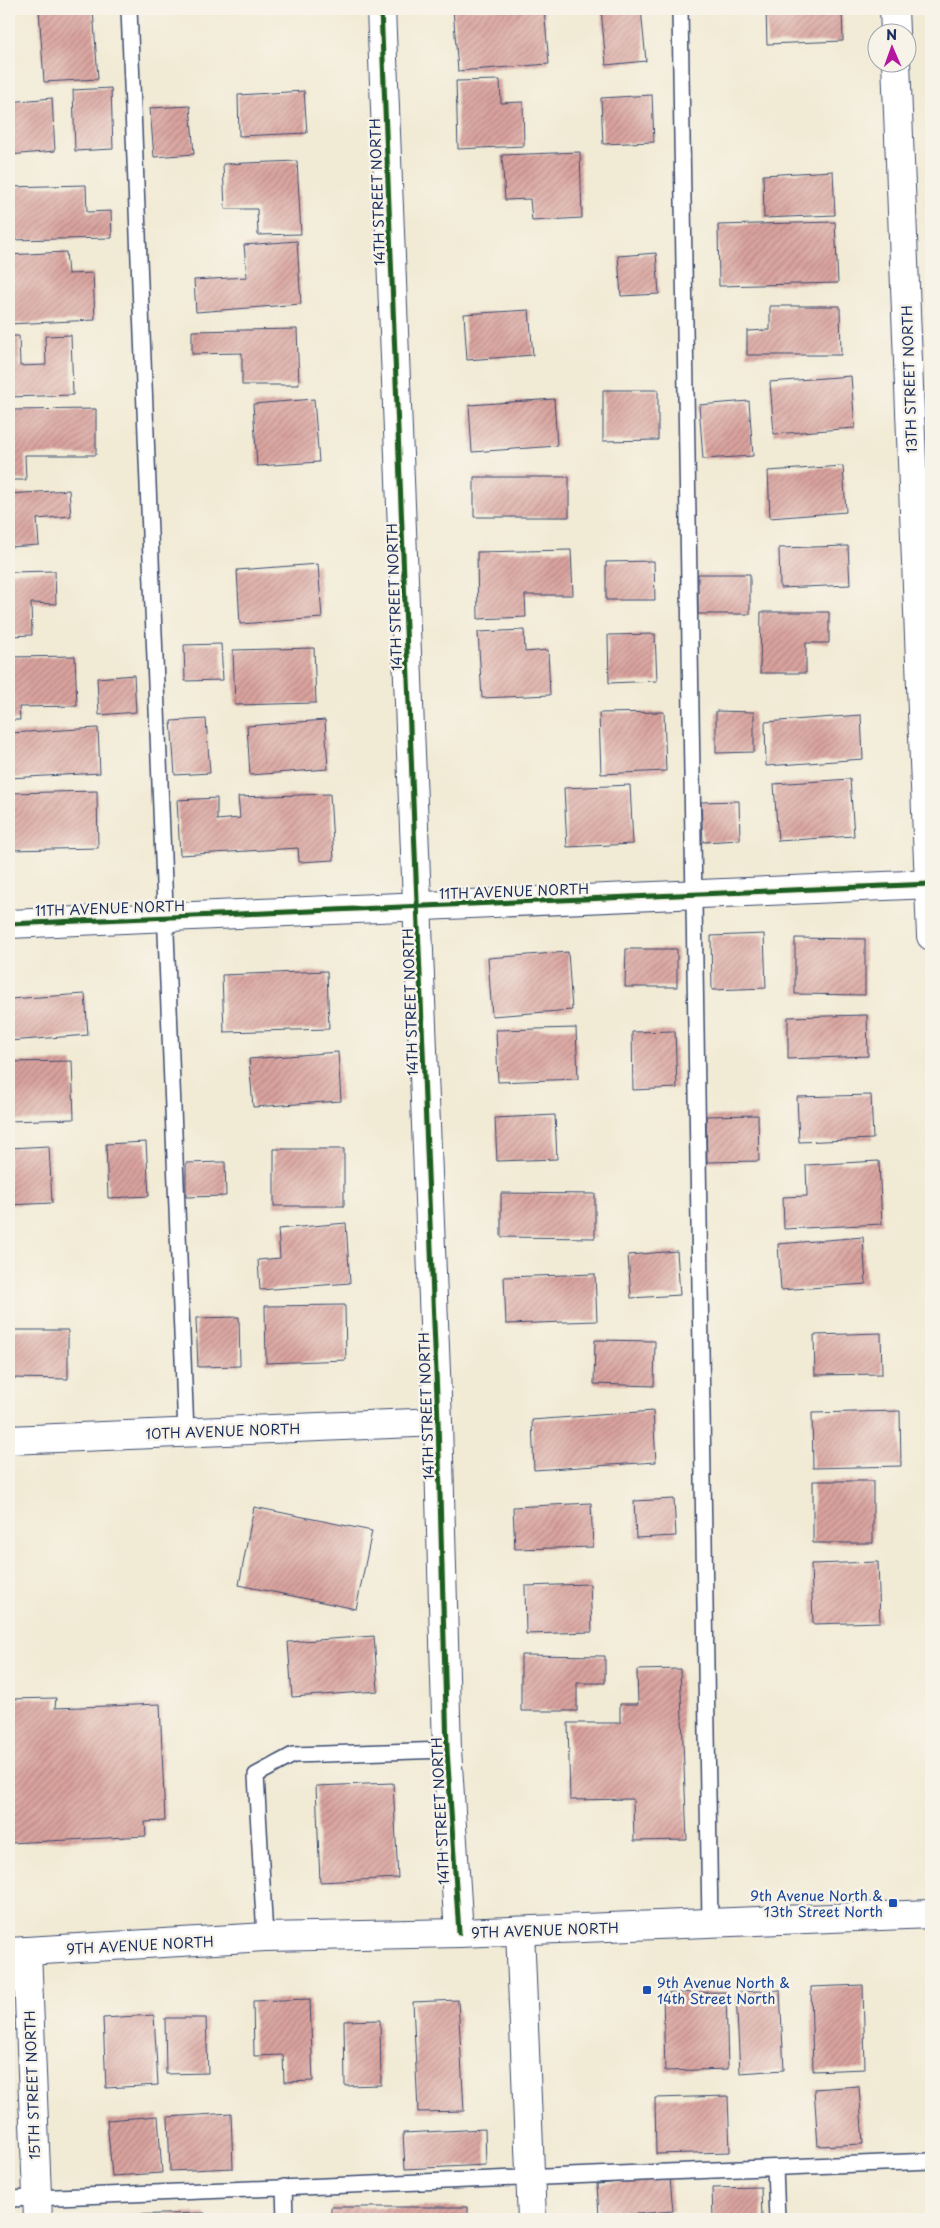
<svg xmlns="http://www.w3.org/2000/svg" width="940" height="2228" font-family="'Playpen Sans',sans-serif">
<defs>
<pattern id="building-hatch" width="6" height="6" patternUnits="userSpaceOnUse" patternTransform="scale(1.25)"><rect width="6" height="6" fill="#daa39e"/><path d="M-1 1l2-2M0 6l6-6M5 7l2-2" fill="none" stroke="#b08584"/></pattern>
</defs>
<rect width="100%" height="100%" fill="#f7f3e8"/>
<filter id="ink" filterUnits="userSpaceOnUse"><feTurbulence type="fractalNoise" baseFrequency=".02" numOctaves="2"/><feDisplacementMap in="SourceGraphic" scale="10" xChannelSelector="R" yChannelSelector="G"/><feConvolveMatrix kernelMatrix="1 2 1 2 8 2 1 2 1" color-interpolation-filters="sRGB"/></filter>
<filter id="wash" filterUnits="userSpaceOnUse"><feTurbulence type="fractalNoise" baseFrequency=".0096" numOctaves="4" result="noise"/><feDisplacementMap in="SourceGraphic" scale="20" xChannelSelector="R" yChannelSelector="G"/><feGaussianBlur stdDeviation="1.12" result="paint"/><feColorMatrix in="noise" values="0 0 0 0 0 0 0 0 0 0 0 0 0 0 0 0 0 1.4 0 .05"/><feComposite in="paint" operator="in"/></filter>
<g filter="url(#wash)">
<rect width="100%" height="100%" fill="#f1ead4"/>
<g id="blocks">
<path fill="url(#building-hatch)" d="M39,9H93L98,79L44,82Z
M453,9H544L549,64L458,71Z
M601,9H641L646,61L606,65Z
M766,9H842L843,41L767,44Z
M500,80L501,103L523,102L524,146L458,149L456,81Z
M111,88L113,149L75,151L73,90Z
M304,91L307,133L239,136L238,95Z
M652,95L654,142L603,144L601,98Z
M52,98L55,151L9,155V102Z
M190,106L194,154L154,157L150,108Z
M580,152L582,218L532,221L530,199L505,200L502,155Z
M297,161L301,234L258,235L257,209H225L223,164Z
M833,171L835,215L764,218L763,175Z
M86,185L87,212L111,211L112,238L9,240V187Z
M835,222L838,283L719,286L718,225Z
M297,241L301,304L196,312L194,280L247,277L244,245Z
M66,252L68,274L93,273L95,320L9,324V255Z
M656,253L659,294L621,296L618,256Z
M770,306H840L841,355H747V331L770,330Z
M529,310L533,355L467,360L464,314Z
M297,329L299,385H242V353L192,354V331Z
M71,335L73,395L9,397V336H19L20,366L46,365L45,336Z
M851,376L855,428L774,434L770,382Z
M603,390H658V440L603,441Z
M314,399L319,462L257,466L253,404Z
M554,399L557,446L472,452L469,405Z
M749,401L753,456L703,459L699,405Z
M96,409V455H25L26,480H9V410Z
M843,466L846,512L770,518L768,471Z
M474,477H569V517H474Z
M69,490L71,516L37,519L39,545L9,547V494Z
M848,546L850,585L780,588L779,548Z
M571,550L573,595H525L526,617L478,619L477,552Z
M654,561L655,600H606V562Z
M318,564L322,618L240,624L237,570Z
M55,571L56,604L31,603L32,635L9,636V572Z
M698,574H750V614H698Z
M761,612H829V643H806V673H760Z
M524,630L525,652L548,650L550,695L482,698L478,632Z
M655,634L657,681L609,683L608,635Z
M221,644L223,680L185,681L184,645Z
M314,648L316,703L235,705L233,650Z
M75,656L77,706L19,707L20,720H9V657Z
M134,675L136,712L99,715L97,678Z
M716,711L754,712V752L716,753Z
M664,712L666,771L601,774L599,713Z
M861,715L863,759L766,766L765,722Z
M206,719L210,773L175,775L171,721Z
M325,720L328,769L250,775L247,726Z
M98,728L100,773L9,778V733Z
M850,779L854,836L778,841L774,784Z
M630,785L633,844L567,847L564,788Z
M97,791L98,848L9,850V793Z
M330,794L334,860L299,862L298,848L180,855L177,800L217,798V820L240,818L238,797Z
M739,801L740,840L703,842L701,802Z
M764,934L766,988L712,990L711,936Z
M795,938L865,939V995L795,994Z
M626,949H677V987H625Z
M568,952L572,1010L492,1016L488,958Z
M327,971L329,1029L224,1032L222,975Z
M85,994L88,1035L9,1041V999Z
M867,1015L868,1056L788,1059V1017Z
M576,1028L578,1079L498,1082L496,1030Z
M675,1031L677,1088L633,1090L632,1032Z
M338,1052L341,1101L253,1107L249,1059Z
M72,1061L74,1119L9,1121V1062Z
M871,1095L873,1139L799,1142L797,1097Z
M555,1115L557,1159L497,1161L495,1118Z
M758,1115L759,1161L707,1162L706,1116Z
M146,1142L149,1196L108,1198L106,1144Z
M49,1146L52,1203L9,1205V1148Z
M274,1149H344V1206H274Z
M879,1161L882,1224L784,1229L783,1197L807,1196L806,1165Z
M225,1162L226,1196L186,1197V1163Z
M501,1193L595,1194V1238L501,1237Z
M346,1223L350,1283L260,1290L258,1260L280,1258L278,1229Z
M863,1237L866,1284L781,1290L778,1244Z
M677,1251L680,1295L631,1298L628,1255Z
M595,1274L597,1321L506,1324L504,1277Z
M345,1305L346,1360L266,1363L265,1306Z
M239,1317L240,1366L198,1367L196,1318Z
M12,1330H68V1379L12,1378Z
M881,1333L882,1374L815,1375L814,1335Z
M595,1340L655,1341L654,1386L594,1384Z
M653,1411L656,1462L534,1470L532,1420Z
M900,1411L901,1466L813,1468L812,1413Z
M813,1481H873V1543H813Z
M674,1499L676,1536L636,1538L634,1501Z
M591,1503L593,1547L515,1549L513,1507Z
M254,1507L372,1531L356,1609L239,1585Z
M878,1562L880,1622L813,1624L811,1564Z
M590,1584L592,1632L526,1634L525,1586Z
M374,1636L378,1691L292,1697L288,1642Z
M521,1655L605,1656V1683H577V1711H521Z
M680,1669L687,1840L634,1841L633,1799L570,1800L568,1723H620V1704H638L637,1670Z
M56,1698L55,1708L160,1704L165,1821L145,1822L146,1836L9,1843V1699Z
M393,1783L398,1878L320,1882L316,1786Z
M863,1985L865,2069L813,2071L811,1987Z
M780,1990L784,2070L740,2073L736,1992Z
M726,1992L728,2069L665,2071L663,1993Z
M310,1999L313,2081L284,2082L283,2055L254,2056L253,2001Z
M458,2000L464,2111L418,2112L413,2002Z
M154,2015L158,2085L106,2088L103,2018Z
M165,2018H206L208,2073L166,2074Z
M380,2020L381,2085L345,2086L344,2021Z
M859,2086L863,2144L818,2146L814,2089Z
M728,2096L730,2152L656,2154L655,2098Z
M231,2113L233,2168L170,2171L168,2117Z
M158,2116L162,2173L112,2176L107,2120Z
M485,2129L486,2165L405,2169L403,2133Z
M670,2178L673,2211L599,2217L597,2184Z
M761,2187L762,2219H713L712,2188Z
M331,2207H468V2219H331Z
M205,2213V2219H123V2215Z"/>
</g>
</g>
<g filter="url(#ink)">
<use href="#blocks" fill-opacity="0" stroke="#3b4b70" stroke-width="1"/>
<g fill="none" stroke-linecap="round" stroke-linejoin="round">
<g stroke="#3b4b70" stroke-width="18">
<path id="lane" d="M129,9L186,1433
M680,9L710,1923
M265,1937L256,1775L293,1755L447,1750
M775,2168L777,2219
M284,2187L285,2219
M9,2199L931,2161"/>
</g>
<g stroke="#3b4b70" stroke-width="30">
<path id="street" d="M381,9L438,1422L447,1750L459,1933
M894,9L895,32
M896,62L931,936
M9,924L931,884
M9,1440L438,1422
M520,1931L532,2219
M27,1951L38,2219"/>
</g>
<g stroke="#3b4b70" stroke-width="30">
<path id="secondary" d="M9,1952L265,1937L459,1933L931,1914"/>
</g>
<use href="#lane" stroke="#fff" stroke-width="15"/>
<use href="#street" stroke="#fff" stroke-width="28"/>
<use href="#secondary" stroke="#fff" stroke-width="28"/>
<g stroke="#f7f3e8" stroke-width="8">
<path id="cycleway" d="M381,9L438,1422L447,1750L459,1933
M9,924L931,884"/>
</g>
<use href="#cycleway" stroke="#1b5e20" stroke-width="5"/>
</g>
</g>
<g fill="#1a4fb4" stroke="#f7f3e8" stroke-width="2">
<rect x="888" y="1898" width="10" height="10" rx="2.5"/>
<rect x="642" y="1985" width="10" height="10" rx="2.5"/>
</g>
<g text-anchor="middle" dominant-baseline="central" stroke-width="5" stroke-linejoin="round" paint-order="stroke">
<g font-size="14" fill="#1b2f5e" stroke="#f7f3e8">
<text transform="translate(377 192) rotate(-92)">14TH STREET NORTH</text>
<text transform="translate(909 379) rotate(-92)">13TH STREET NORTH</text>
<text transform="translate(394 597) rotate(-92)">14TH STREET NORTH</text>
<text transform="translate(514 891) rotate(-2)">11TH AVENUE NORTH</text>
<text transform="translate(110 908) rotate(-2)">11TH AVENUE NORTH</text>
<text transform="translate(410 1002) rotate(-92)">14TH STREET NORTH</text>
<text transform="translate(426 1406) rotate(-92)">14TH STREET NORTH</text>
<text transform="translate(223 1431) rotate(-2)">10TH AVENUE NORTH</text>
<text transform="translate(440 1811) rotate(-93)">14TH STREET NORTH</text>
<text transform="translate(545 1930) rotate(-2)">9TH AVENUE NORTH</text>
<text transform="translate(140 1945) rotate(-3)">9TH AVENUE NORTH</text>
<text transform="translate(32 2085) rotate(-92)">15TH STREET NORTH</text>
</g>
<g font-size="14" fill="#164399" stroke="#f7f3e8" text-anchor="end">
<text x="883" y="1895">9th Avenue North &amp;<tspan x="883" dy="16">13th Street North</tspan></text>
<text x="657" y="1982" text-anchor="start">9th Avenue North &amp;<tspan x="657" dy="16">14th Street North</tspan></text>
</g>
</g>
<rect width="940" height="2228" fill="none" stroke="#f7f3e8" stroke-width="30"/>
<g transform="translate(892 48) rotate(358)"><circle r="24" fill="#f7f3e8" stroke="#9fa5b1"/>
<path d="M0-4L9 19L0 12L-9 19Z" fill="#b5179e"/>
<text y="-8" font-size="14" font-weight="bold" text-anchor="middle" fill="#1b2f5e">N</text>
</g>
</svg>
